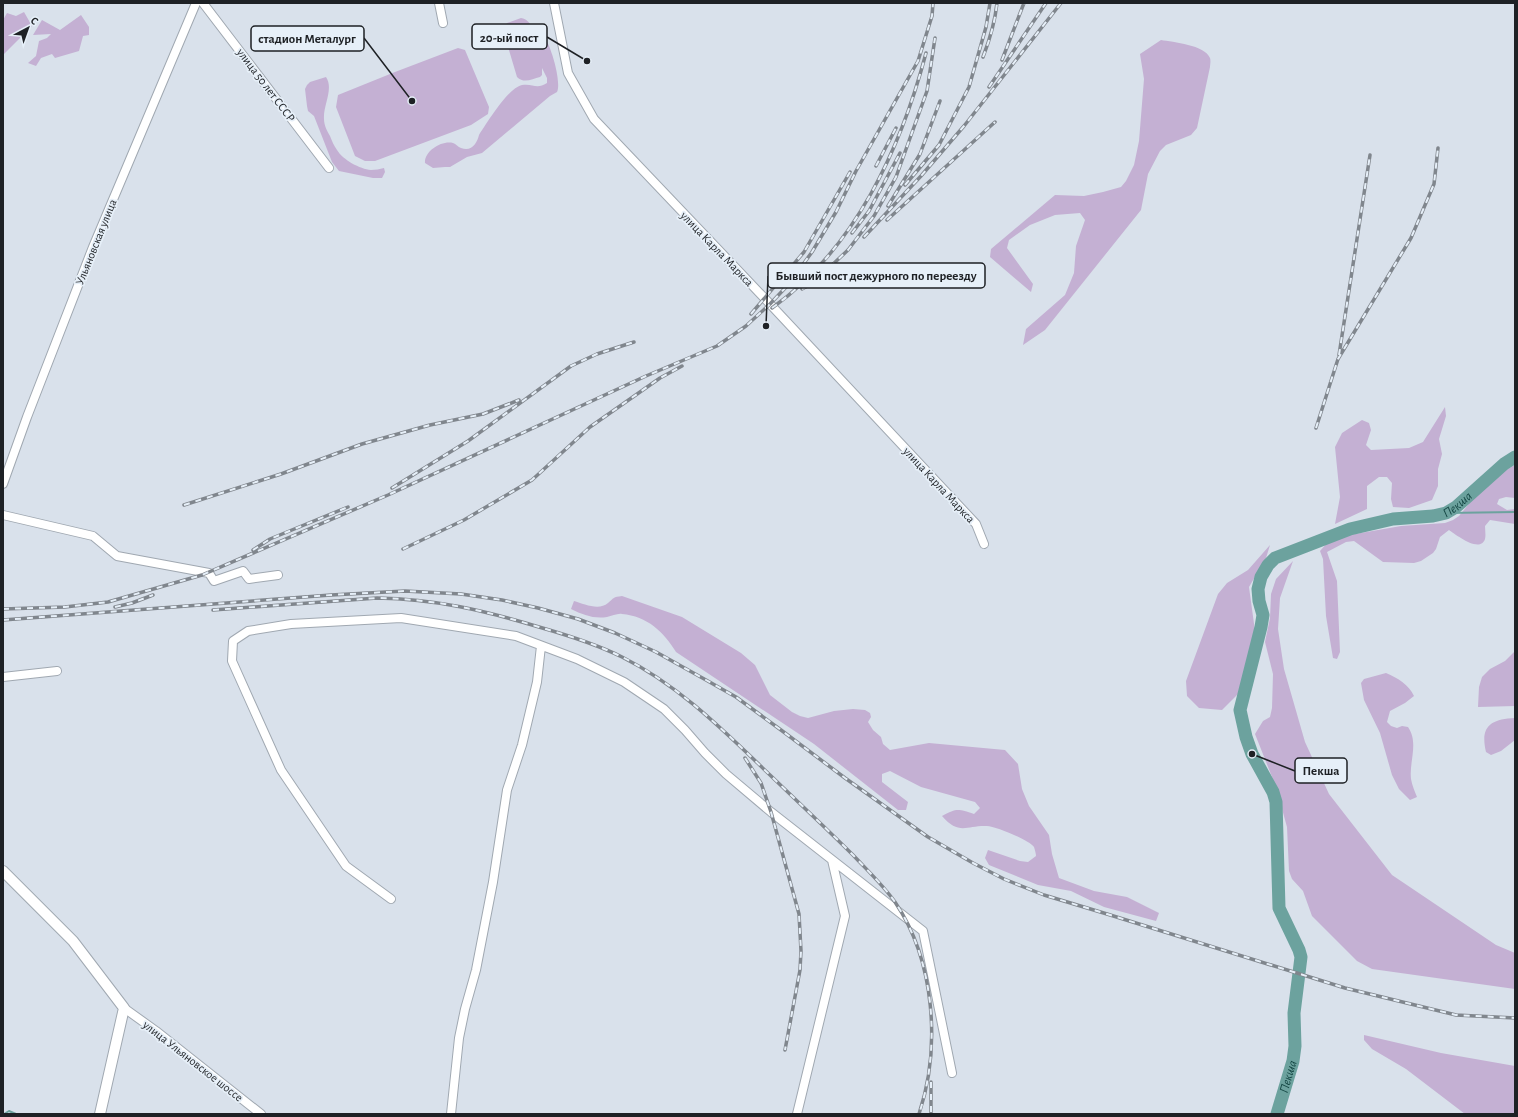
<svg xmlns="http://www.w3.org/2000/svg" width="1518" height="1117" font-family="'Alegreya Sans',sans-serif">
<rect width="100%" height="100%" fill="#d9e1eb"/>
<path fill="#c4b0d3" d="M24,12L32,26L3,55V20L7,13L16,16Z
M81,15L89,27V35L83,36L79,51L55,58L52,54L41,58L36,66L28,63L36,56L39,41L47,38L51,34L33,35L42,20L60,30Z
M521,18C533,20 533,34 535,43L538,34H542C550,41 562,82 557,92L550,96L482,153L467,157L450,167H445L433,168L425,163C424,151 442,140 453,143C456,144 458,147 461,148C472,152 477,143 479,135C487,123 508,88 522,85C533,83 536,90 547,83V78L542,68V75L540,77C532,79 524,84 517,77L503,30L507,23Z
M1161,40C1173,42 1205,45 1210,58C1211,61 1210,65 1210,67L1197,128L1191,135L1166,145L1160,151L1148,174L1141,210L1045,330L1023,345L1026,329L1065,295L1074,273L1076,246L1085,220L1080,213L1055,215L1030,225L1009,240L1007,248L1033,284L1031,292L990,257L991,249L1055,195L1084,196L1103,192L1121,187L1126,181L1134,165L1139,141L1144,79L1140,54Z
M458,48L465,50L489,107L488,114L471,125L375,161H365L355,156L336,107L338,95L395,72Z
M326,77C334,89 323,105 324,119C324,125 327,131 330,136C332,141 334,146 337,150C343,160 360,169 371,170C375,170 380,169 384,168L385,172L382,178H373L339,171L332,162L314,116L308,111L307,106L305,89L307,85L310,82Z
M1445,407L1446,416L1439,439L1442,454L1438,469V486L1432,500L1409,508L1393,507L1391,499L1392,483L1387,477H1379L1367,486V509L1335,524L1340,497L1335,447L1342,433L1362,420L1369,423L1371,430L1366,445L1371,450L1409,448L1423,442Z
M1515,465V498L1506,497L1499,499L1497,504L1507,510L1515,509V524L1490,520L1485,526C1485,530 1486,535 1485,539C1480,554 1455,534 1449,530L1440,537L1436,549L1433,553L1421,561L1414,563L1383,562L1354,541L1346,542L1327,552L1337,581L1340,652L1337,659L1333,658L1326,616L1323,559L1320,551L1328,542L1338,537L1401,526L1445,523L1453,520L1459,516L1472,500L1502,472Z
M1270,545L1266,558L1249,587L1255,631L1239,693L1222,710L1199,708L1187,696L1186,681L1218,594L1227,583L1248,570Z
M1293,561L1280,598L1278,629L1284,669L1305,742L1329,794L1392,875L1496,945L1515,953V989L1372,969L1357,961L1312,916L1303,891L1292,879L1289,871L1287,827L1276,787L1255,734L1263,721L1270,717L1272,708L1273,674L1265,642L1270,618L1271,594L1276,579Z
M622,596L682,617L741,653L755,665L770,695L792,712L800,716L808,718L834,711L853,709L865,710L870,713L871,717L868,722L873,730L881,737L883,744L890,750L929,743L1005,750L1018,764L1022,789L1029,806L1049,835L1052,854L1059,878L1094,891L1127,897L1159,913L1156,921L1104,907L1071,891L1038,885L989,865L985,858L988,850L1020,861L1028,862L1036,856C1036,854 1035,850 1034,847C1029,840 995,826 987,826C967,825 959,836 942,816C957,808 958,809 974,814L980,808L975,802L921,787L890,771L882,774V782L908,802L906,810H898L814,744L676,652C664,632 647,616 622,614C618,613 612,616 607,617C594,619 583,615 571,609L574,601C584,604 599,611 608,603C614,598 613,597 622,596Z
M1515,651V706L1478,707L1479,687L1482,677L1490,669L1505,661Z
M1386,673C1398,678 1409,685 1414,696L1405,703L1390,711L1387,722L1391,726L1397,728L1402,726L1408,727C1419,743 1409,761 1411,779C1412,785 1415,792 1417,797L1410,800L1399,789L1392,775L1380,733L1364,700L1361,683L1364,679Z
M1515,718V740L1501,751L1491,755L1486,752C1480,727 1490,719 1515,718Z
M1364,1035L1441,1053L1515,1066V1114H1465L1406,1069L1372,1049L1364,1040Z"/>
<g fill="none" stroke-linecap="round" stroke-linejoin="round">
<path stroke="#6ca29e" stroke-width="2" d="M1446,513L1515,512
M4,1114L9,1111L16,1114"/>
<path stroke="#6ca29e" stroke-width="13" id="s1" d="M1277,1114L1293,1061L1295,1046L1294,1013L1301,957L1299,950L1279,908L1276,802L1273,792L1252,754L1246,737L1240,710L1261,627L1263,615L1259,601L1258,589L1261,577L1268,565L1275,558L1350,529L1393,519L1433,516L1446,513L1456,507L1504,464L1515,457"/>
<g stroke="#a0a8b1" stroke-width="10">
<path id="minor" d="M203,3L329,168
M439,3L443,23
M554,3L568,73L594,119L770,304L976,524L984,544
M3,484L27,417L93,247L196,3
M3,515L93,536L117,556L209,573L214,581L243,571L249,579L278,575
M3,677L57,671
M391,899L346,866L281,770L232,661L233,641L248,631L291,624L401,618L516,636L577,659L624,682L664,709L685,730L705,753L726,774L771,812L923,931L952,1073
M124,1008L156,1031L261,1114
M451,1114L459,1038L465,1009L476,970L493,882L507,790L522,745L537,682L541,646
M797,1114L845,916L832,860"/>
</g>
<g stroke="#a0a8b1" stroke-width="12">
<path id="tertiary" d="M3,871L73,941L124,1008L100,1114"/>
</g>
<use href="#minor" stroke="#fff" stroke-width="8"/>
<use href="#tertiary" stroke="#fff" stroke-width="10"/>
<g stroke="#80868d" stroke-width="3.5">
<path id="rail" d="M983,57C990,39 995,22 997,3
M1002,60L1024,3
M989,87L1046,3
M876,166L896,128
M905,185L939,145L969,87L986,27L990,3
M888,206L920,154L940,101
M887,220L995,122
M852,233L869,211L900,153
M864,237L921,176L964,126L1061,3
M802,289L813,283L848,250L874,216L896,177L927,91L935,38
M772,308C855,249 901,148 926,53
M751,314L804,252L850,172
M1339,355L1370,155
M1316,428L1338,359L1411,238L1434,184L1438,148
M392,488L468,441L571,366L597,354L634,342
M184,505L281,474L362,444L430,425L483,414L519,400
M403,549L464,520L532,480L590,427L660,378L682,366
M253,550L270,539L348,507
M115,607L132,603L153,595
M3,609L65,607L108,602L202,575L388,495L646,376L717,346L746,326L770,304L788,285L812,252L836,212L856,171L918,61L932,16L933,3
M213,610L377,598C435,599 483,610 539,627C567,635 596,644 622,657C680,686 724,731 770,775C798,802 826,828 853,855C867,870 883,885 895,902C935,961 941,1048 919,1114
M3,620L331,595L405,591L461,594L502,600L538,608L578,619L615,633L656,652L706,680L736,697L781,730L845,778L928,837L973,863L1004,879L1044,895L1107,914L1345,988L1456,1015L1515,1018
M745,758L761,783L771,812L799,914L801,951L800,970L785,1050
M931,1082V1114"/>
</g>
<use href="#rail" stroke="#e6eff8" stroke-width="2" stroke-dasharray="6" stroke-linecap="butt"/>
</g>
<g text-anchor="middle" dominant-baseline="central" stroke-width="3.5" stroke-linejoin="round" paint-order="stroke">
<g font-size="12" fill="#1e2125" stroke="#e6eff8">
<text transform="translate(266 85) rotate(53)">улица 50 лет СССР</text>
<text transform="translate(96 242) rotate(-68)">Ульяновская улица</text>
<text transform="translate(717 249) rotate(46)">улица Карла Маркса</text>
<text transform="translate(939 485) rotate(47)">улица Карла Маркса</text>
<text transform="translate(193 1061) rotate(38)">улица Ульяновское шоссе</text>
</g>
<g font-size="13" font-style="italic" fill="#144643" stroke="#e6eff8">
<text stroke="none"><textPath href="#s1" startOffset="772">Пекша</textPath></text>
<text stroke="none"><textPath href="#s1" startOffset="39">Пекша</textPath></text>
</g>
</g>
<path fill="none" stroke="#1e2125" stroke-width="1.5" d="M587 61L547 37M412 101L364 38M766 326L768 276M1252 754L1295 771"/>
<g fill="#1e2125" stroke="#e6eff8" stroke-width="1.5">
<circle cx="587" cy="61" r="4"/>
<circle cx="412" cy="101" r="4"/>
<circle cx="766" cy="326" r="4"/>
<circle cx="1252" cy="754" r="4"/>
</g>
<g fill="#e6eff8" stroke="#1e2125" stroke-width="1.5">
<rect x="472" y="24" width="75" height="25" rx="4"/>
<rect x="251" y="26" width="113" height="25" rx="4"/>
<rect x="768" y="263" width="217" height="25" rx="4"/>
<rect x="1295" y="758" width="52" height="25" rx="4"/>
</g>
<g font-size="13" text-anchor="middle" font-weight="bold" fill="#1e2125">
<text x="509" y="42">20-ый пост</text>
<text x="307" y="43">стадион Металург</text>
<text x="876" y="280">Бывший пост дежурного по переезду</text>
<text x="1321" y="775">Пекша</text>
</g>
<rect width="1518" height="1117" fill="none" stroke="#1e2125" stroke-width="8"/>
<g transform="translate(28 28) rotate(41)" stroke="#e6eff8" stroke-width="3" paint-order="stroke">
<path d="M0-3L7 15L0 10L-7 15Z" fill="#1e2125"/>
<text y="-6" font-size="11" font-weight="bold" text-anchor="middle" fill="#1e2125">С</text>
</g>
</svg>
